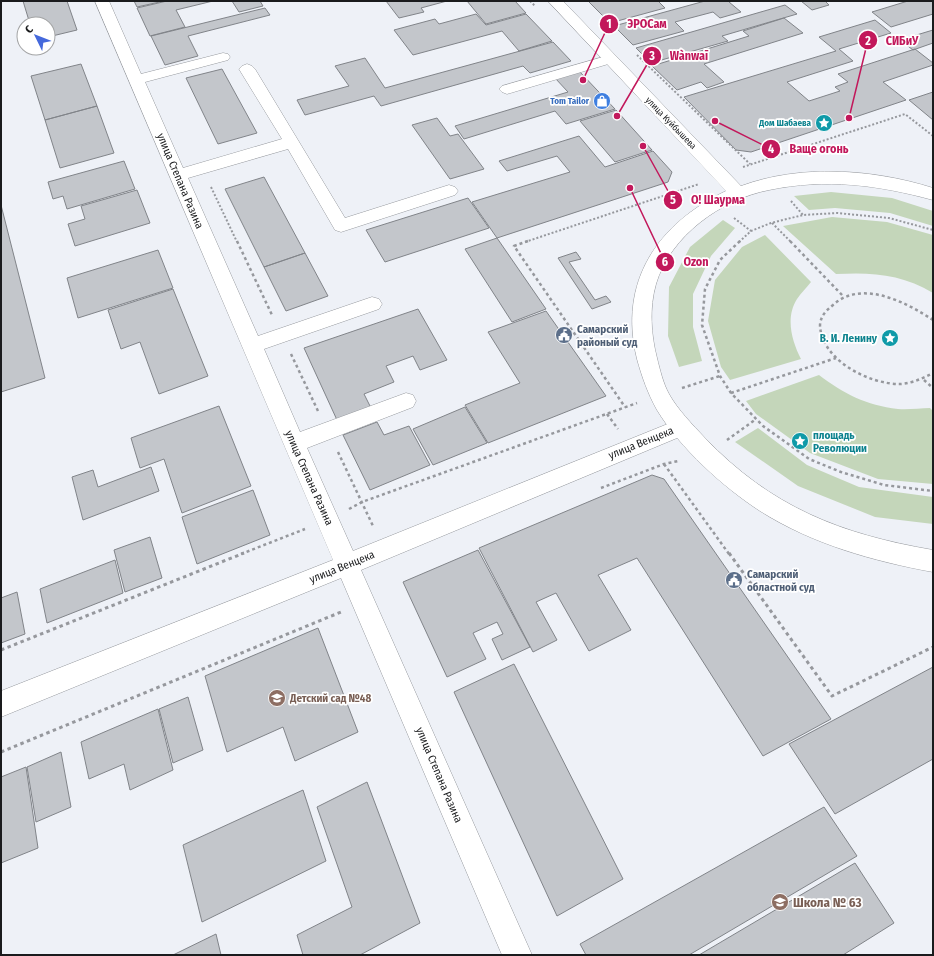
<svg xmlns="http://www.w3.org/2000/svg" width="934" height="956" font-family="'Fira Sans Condensed',sans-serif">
<rect width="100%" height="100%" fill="#eef1f7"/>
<path fill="#c4d6ba" d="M831,192L892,198L933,211V226L890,213L835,208L809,210L794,196Z
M832,217L887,222L933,235V293C902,274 872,272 836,274L783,226Z
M723,220L735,228L711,256L693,294V327L702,361L679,367L668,336L669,287L690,247Z
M765,235L811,282C807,287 801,293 797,299C785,318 792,341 801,359L730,380L721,367L708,321L715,280L742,247Z
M819,375C844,394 866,405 898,409C908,410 920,408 930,408L933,411V484L878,479L810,453L756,414L746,401Z
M758,428L807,465L859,487L933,497V524L875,517L798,486L735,442Z"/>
<path fill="#c3c6cb" stroke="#818489" d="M23,1H67L77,30L48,37V24H30Z
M134,1H164L137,7Z
M167,1H213L176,10L185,27L150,36L137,8Z
M232,1H260L263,6L239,12Z
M386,1H447L421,8L424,12L399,18Z
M467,1H515L526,13L486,24Z
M588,1H658L665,8L610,23Z
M705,1H733L729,2L741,12L720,18L713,12L675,22L684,31L633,45L614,26Z
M801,1H825L829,5L812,10Z
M908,1H933V14L891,27L872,12Z
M785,5L797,14L722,36L728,41L651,63L636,48Z
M265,8L270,15L188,36L198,56L165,65L151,36Z
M476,14L486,25L526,14L552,41L519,51L502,31L413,55L394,30L435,19L439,24Z
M784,18L803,33L704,64L724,82L707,88L701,82L677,90L652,66L749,36L743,31Z
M875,20L891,33L839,49L853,61L787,82L809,101L840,91L835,87L848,82L838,74L915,49L933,63V65L883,82L906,100L751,152L736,150L684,97L836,51L819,37Z
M933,30V43L913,50L900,40Z
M553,42L571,61L530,73L523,66L381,106L374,96L305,115L297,100L349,86L335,66L365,58L385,88Z
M81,64L97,106L45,120L31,76Z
M222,69L257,133L218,144L186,78Z
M579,71L615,109L566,124L555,111L464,139L455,126L568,92L555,78Z
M933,92V120L909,100Z
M97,106L114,153L60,168L45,120Z
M616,110L652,150L615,162L580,121Z
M437,118L450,136L458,134L484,169L450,179L412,125Z
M579,136L605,167L653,151L672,172L668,182L497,238L472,202L570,172L557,156L507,171L499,161Z
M124,161L135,189L67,209L63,196L53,199L48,182Z
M264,177L305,253L264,267L225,189Z
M137,190L150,223L75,246L68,224L85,219L81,206Z
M468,198L489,228L385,262L366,230Z
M1,205L45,378L1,392Z
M497,238L546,309L512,322L465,249Z
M158,250L173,288L78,318L67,278Z
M576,252L581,259L569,262L595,300L606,296L611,302L592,309L558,258Z
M305,253L328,296L286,311L264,267Z
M173,289L208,376L159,394L140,342L121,349L108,310Z
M418,309L447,360L420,370L413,356L386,366L394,382L364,394L371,408L337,420L304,348Z
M546,311L606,396L488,443L465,405L520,383L488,332Z
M219,406L251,486L182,513L164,459L140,468L131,438Z
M465,407L487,443L433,465L413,429Z
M377,422L384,435L409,426L430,465L370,490L343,435Z
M151,467L159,491L83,520L72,477L93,470L98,487Z
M652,475L664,479L831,719L763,756L637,558L598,575L631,630L589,651L556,593L536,602L557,640L533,652L479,548Z
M253,490L270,535L197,564L182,517Z
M150,537L162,578L125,592L114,550Z
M478,550L530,647L502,660L492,639L503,634L497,622L473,633L486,659L447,677L403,582Z
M115,560L123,593L47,623L40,589Z
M17,592L25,634L1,643V598Z
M318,628L358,732L295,761L283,727L227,752L205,676Z
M514,664L623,879L557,916L454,692Z
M933,667V759L835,814L789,744Z
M188,697L203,750L173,763L159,709Z
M158,709L173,770L130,790L124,764L89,779L81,742Z
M61,752L71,807L36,822L27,767Z
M26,767L38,848L1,863V777Z
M367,782L420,923L360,955H303L297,935L352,907L317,807Z
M303,790L326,861L202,922L183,845Z
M824,807L857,856L689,955H586L580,944Z
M855,863L894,923L843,955H699Z
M216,934L221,955H173Z"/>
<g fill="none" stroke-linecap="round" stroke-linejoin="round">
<g stroke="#979a9f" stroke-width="1">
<path id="minor" d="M95,1H109L141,74L223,53L228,54L230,57L228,60L145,82L183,168L282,139L239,69L242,66L247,64L252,66L255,69L345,218L449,185L455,187L458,191L455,195L341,232L335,230L288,149L188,178L258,336L372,297L379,299L382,304L379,309L264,349L300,432L406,393L413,395L416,401L413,407L307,448L353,551L675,421L682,418L689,421L693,427L689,433L361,570L532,955H502L341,578L1,717V691L333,560Z
M610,55L615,56L617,59L615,62L507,94L502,92L499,89L502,86Z"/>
</g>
<g stroke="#979a9f" stroke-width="1">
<path id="major" d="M548,1H563L741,186C801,164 873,169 933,188V200C878,185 826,178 769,190C722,199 670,236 656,284C649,308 651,335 657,358C660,370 663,383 669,394C678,410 692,424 705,438C771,507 840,534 933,550V572C873,561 812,544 760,511C723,487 680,448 657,410C648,394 642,377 637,359C618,282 657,224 726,191Z"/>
</g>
<path stroke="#96989d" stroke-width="2" stroke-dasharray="2 2" stroke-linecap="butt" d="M530,1L535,6
M637,55L750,164
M743,167L905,114L933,136
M211,187L237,242
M791,201L803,215
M734,218L751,231
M772,223L791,242
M525,242L699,184
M739,242L751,231L771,223L803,215L837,213L889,218L933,230"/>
<path stroke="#96989d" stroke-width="2.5" stroke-dasharray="3 3" stroke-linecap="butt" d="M237,241L272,315
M528,241L514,246L625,407
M740,241L720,260L705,289L702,325L720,376L731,393L763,426L809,459L841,472L884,485L933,491
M790,241L843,296
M933,320C906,302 861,279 833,305C826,311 821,315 820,325C821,360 870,385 901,384C913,383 923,378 933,373
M291,354L318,411
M924,380L933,388
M682,388L720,376
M731,393L836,358
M607,414L618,429
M727,440L756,419
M338,452L373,526
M664,464L729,554
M601,488L664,464L678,461
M349,509L362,502L637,403
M241,554L305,529"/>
<path stroke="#96989d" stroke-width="3" stroke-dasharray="3.5 3.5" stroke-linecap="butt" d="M729,553L832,696L933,647
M1,650L244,553
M1,752L341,612"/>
<use href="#minor" fill="#fff" fill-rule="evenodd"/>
<use href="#major" fill="#fff" fill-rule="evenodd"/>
</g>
<defs>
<g id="shop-disc" transform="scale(0.9)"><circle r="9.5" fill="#3f7fe0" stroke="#fff"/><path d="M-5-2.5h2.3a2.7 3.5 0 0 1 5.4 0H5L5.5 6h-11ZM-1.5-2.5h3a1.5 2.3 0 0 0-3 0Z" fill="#fff"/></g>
<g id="sight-disc" transform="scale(0.9)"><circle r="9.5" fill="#0f9aa8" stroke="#fff"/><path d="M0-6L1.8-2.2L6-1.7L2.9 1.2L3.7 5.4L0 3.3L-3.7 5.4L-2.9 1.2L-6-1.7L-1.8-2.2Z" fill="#fff"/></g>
<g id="civic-disc" transform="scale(0.9)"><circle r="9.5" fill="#5c6f8a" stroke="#fff"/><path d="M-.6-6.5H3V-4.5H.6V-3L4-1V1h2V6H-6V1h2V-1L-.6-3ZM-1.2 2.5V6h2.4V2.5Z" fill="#fff"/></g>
<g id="school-disc" transform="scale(0.9)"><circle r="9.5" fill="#8d6e63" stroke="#fff"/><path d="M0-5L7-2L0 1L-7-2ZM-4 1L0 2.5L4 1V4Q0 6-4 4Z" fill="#fff"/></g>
</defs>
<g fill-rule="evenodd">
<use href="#shop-disc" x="602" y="101"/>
<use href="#sight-disc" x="824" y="123"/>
<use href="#civic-disc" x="564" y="335"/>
<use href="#sight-disc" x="890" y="338"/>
<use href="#sight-disc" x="800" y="441"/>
<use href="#civic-disc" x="734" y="580"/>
<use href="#school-disc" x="277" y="698"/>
<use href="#school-disc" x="780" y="902"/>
</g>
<g text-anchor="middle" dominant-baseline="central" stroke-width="3.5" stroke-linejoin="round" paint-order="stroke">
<g font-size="9" font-weight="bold" fill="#366cbe" stroke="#fff" text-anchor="end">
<text x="589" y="101">Tom Tailor</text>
</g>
<g font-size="9" fill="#1a1b1d" stroke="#fff">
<text transform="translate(671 123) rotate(46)">улица Куйбышева</text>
</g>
<g font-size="9" font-weight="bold" fill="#0d838f" stroke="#fff" text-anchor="end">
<text x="811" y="123">Дом Шабаева</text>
</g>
<g font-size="11" fill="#1a1b1d" stroke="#fff">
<text transform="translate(180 181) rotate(67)">улица Степана Разина</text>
<text transform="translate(641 443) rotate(-22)">улица Венцека</text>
<text transform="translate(309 478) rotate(66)">улица Степана Разина</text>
<text transform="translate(342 567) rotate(-22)">улица Венцека</text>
<text transform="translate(439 775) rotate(67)">улица Степана Разина</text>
</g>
<g font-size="11" font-weight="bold" fill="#4e5e75" stroke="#fff" text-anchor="start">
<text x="577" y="329">Самарский<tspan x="577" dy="13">районый суд</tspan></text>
<text x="747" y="574">Самарский<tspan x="747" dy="13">областной суд</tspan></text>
</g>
<g font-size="11" font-weight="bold" fill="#0d838f" stroke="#fff" text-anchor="end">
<text x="877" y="338">В. И. Ленину</text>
<text x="813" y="435" text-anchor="start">площадь<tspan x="813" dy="13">Революции</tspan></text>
</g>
<g font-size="11" font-weight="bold" fill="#785e54" stroke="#fff" text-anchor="start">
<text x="290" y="698">Детский сад №48</text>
</g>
<g font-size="13" font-weight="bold" fill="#785e54" stroke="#fff" text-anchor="start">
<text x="793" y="902">Школа № 63</text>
</g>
</g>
<path fill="none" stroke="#c2185b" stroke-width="1.5" d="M583 80L609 24M849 118L868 40M617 116L652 56M715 121L771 149M643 146L673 200M630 188L665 262"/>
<g fill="#c2185b" stroke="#fff" stroke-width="1.5">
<circle cx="583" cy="80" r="4"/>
<circle cx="849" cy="118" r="4"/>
<circle cx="617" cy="116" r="4"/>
<circle cx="715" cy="121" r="4"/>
<circle cx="643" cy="146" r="4"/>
<circle cx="630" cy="188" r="4"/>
<circle cx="609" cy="24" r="10"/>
<circle cx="868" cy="40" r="10"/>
<circle cx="652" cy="56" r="10"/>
<circle cx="771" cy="149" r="10"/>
<circle cx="673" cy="200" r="10"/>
<circle cx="665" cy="262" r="10"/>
</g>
<g font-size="12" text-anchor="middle" font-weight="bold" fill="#fff">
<text x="609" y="28">1</text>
<text x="868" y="45">2</text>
<text x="652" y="60">3</text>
<text x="771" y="153">4</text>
<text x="673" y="204">5</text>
<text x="665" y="266">6</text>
</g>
<g font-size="12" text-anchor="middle" font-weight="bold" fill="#c2185b" stroke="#fff" stroke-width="3.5" stroke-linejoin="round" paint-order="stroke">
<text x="647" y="28">ЭРОСам</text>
<text x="902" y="45">СИБиУ</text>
<text x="689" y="60">Wànwaī</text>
<text x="819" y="153">Ваще огонь</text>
<text x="718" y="204">О! Шаурма</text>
<text x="696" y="266">Ozon</text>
</g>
<rect width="934" height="956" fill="none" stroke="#1a1b1d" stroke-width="4"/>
<g transform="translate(36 36) rotate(313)"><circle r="19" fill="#ffffff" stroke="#a3a4a5"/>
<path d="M0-3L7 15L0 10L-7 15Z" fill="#4569dc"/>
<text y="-6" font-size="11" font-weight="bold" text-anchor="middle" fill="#1a1b1d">С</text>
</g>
</svg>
